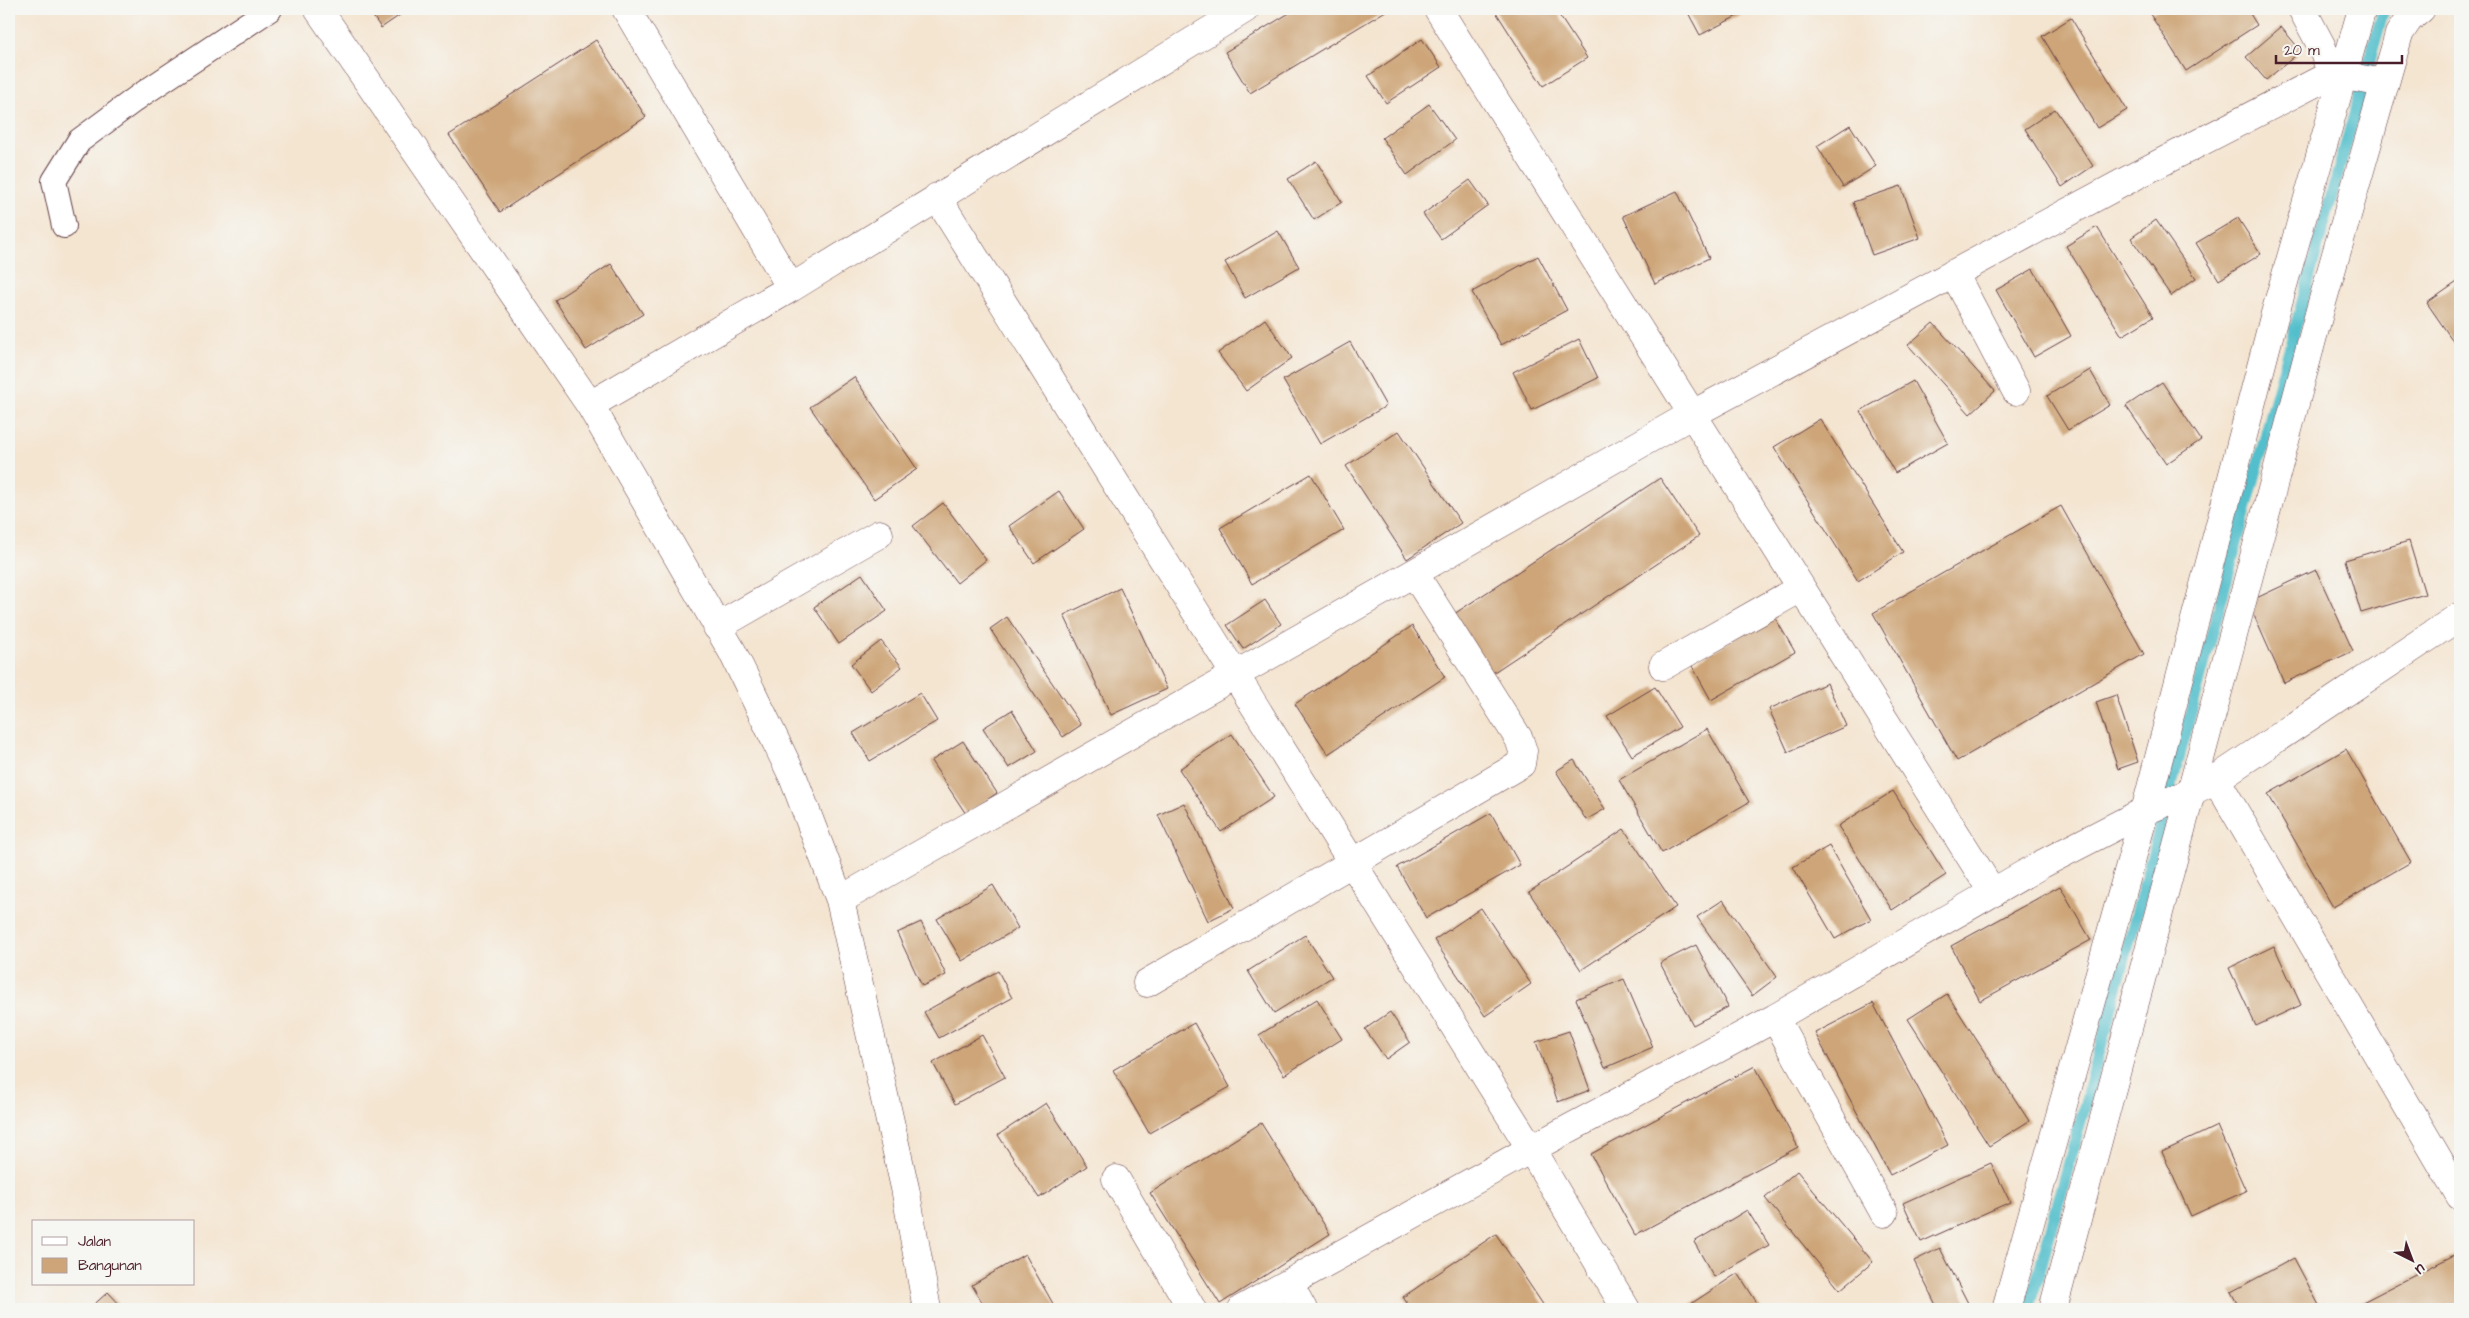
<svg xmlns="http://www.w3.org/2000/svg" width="2469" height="1318" font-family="'Architects Daughter',sans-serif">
<rect width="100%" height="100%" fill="#f6f6f2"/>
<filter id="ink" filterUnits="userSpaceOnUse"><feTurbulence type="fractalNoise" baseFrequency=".02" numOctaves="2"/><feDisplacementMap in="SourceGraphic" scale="10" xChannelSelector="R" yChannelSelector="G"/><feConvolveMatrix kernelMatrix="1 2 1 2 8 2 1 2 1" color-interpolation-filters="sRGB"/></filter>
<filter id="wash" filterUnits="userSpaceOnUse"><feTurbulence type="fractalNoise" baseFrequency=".0096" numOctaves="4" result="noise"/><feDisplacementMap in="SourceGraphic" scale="20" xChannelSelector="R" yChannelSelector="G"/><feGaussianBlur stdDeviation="1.12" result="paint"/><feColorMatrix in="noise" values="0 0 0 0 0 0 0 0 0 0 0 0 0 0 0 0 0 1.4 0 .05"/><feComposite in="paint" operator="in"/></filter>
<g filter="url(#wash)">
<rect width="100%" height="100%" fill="#f4e5d1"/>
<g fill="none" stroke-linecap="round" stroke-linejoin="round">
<path stroke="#52bfcc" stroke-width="12" d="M2029,1309C2149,876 2261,441 2384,9"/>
</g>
<g id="blocks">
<path fill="#cda578" d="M368,9H409L381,28Z
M1296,9H1389L1250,93L1225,52Z
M1494,9H1555L1587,58L1543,86Z
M1686,9H1751L1700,35Z
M2158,9H2247L2257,25L2186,71L2150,14Z
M2071,18L2127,110L2097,128L2042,36Z
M2281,27L2301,51L2266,80L2246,57Z
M1422,39L1441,67L1386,103L1368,76Z
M596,40L646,117L500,212L449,135Z
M1429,104L1455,140L1407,175L1382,138Z
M2055,109L2093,166L2062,187L2025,129Z
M1850,125L1876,166L1843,187L1817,146Z
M1316,161L1342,202L1314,220L1288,179Z
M1470,180L1488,205L1441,239L1423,214Z
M1901,186L1920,238L1872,255L1853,202Z
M1677,191L1709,258L1655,284L1623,216Z
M2238,218L2261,254L2219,280L2196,243Z
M2156,220L2196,278L2171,296L2131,238Z
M2097,227L2153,317L2122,336L2066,246Z
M1278,231L1299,267L1245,298L1225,262Z
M1538,256L1567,310L1501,345L1472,292Z
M611,264L643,314L586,350L555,300Z
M2033,269L2071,336L2034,357L1996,290Z
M2460,280V351L2427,303Z
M1265,319L1292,358L1246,391L1218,353Z
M1933,323L1995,391L1970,414L1908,345Z
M1579,339L1598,378L1532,410L1513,372Z
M1350,342L1386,406L1320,444L1283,380Z
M2090,370L2110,405L2068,430L2047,396Z
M854,377L917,469L874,499L810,407Z
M1913,381L1948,443L1895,473L1860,411Z
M2162,382L2201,440L2166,464L2126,406Z
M1820,419L1903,552L1858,581L1774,447Z
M1399,431L1461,523L1407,559L1346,466Z
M1311,474L1344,530L1252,584L1220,528Z
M1660,478L1699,536L1488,676L1448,618Z
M1059,491L1084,529L1034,563L1009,526Z
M943,503L986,560L957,583L913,526Z
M2061,506L2144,654L1957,761L1873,613Z
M2409,541L2425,594L2361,613L2345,560Z
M2316,570L2353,651L2284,683L2248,602Z
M862,574L887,611L839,644L814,607Z
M1120,588L1167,689L1111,715L1064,615Z
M1265,600L1281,624L1243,649L1227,625Z
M1774,616L1795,652L1711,700L1691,664Z
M1007,617L1081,725L1063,737L990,629Z
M1412,626L1445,677L1328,754L1295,704Z
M881,641L902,667L871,691L851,664Z
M1827,683L1846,726L1788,752L1769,709Z
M1655,687L1680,727L1632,756L1607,716Z
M920,693L937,721L870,761L853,733Z
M2116,695L2138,762L2118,769L2096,702Z
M1012,710L1037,751L1009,768L983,728Z
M1707,729L1749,802L1662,853L1619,780Z
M1232,734L1274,797L1221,832L1179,769Z
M963,741L997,793L966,814L931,761Z
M2346,749L2411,862L2333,907L2268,794Z
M1574,760L1605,809L1586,820L1556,771Z
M1893,791L1946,875L1892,910L1838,826Z
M1184,803L1234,908L1208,921L1158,815Z
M1491,813L1520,865L1426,918L1397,867Z
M1624,829L1676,907L1581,970L1529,892Z
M1829,846L1871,919L1835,939L1793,867Z
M993,885L1018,928L962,961L937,919Z
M2060,886L2091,940L1980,1001L1951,946Z
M1723,900L1777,977L1752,996L1697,917Z
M1481,908L1531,984L1485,1016L1434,940Z
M921,922L946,975L922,986L897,933Z
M1305,935L1332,977L1274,1013L1248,971Z
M1696,945L1728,1007L1693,1025L1660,963Z
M2274,946L2301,1005L2256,1026L2229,968Z
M998,971L1012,998L939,1038L924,1012Z
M1624,979L1653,1047L1605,1068L1576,999Z
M1947,994L2029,1121L1989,1146L1908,1019Z
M1317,999L1342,1039L1284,1075L1259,1035Z
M1873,1003L1948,1145L1890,1175L1815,1033Z
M1390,1012L1410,1042L1386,1059L1365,1029Z
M1194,1023L1230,1087L1149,1133L1113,1070Z
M1569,1031L1590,1090L1558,1102L1536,1042Z
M982,1035L1005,1077L955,1104L933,1063Z
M1755,1066L1798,1147L1635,1235L1591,1154Z
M1046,1103L1087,1166L1039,1198L998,1135Z
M1261,1123L1330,1234L1220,1304L1150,1193Z
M2217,1126L2246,1191L2191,1216L2162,1152Z
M1991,1163L2010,1202L1921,1242L1903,1203Z
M1797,1171L1873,1262L1840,1290L1765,1198Z
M1747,1210L1769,1245L1714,1277L1694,1242Z
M1496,1234L1546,1309H1411L1403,1297Z
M1940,1248L1971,1309H1938L1914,1261Z
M2460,1252V1309H2349Z
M1025,1254L1056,1309H986L972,1285Z
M2294,1258L2321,1309H2240L2231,1292Z
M1738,1273L1761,1309H1683Z
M108,1292L124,1309H89Z"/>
</g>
</g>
<g filter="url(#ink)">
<use href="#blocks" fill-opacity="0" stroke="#643d44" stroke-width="1"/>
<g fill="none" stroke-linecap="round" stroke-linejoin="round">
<g stroke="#643d44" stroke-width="26">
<path id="service" d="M64,226L54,181L79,141L141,95L270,9"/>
</g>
<g stroke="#643d44" stroke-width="29">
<path id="minor" d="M318,9L590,405L732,651L793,777L840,900L905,1188L927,1309
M626,9L791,288
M1438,9L1993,893
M2302,9L2321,45L2332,74
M937,197L1531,1149L1626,1309
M1954,273L2016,391
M590,405L791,288L1245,9
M717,627L879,534
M1663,666L1801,588
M2216,779L2460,1196
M840,900L1691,415L2137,175L2332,74L2385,83
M1147,983L1521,764L1523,751L1519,739L1414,573
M1775,1018L1884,1213
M1116,1179L1192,1309
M1289,1284L1303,1309
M1242,1309L1531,1149L1775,1018L2042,864L2145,811L2189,793L2216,779L2460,616
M2006,1309L2145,811L2274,317L2362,9
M2053,1309L2320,310L2399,34L2409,19L2421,9"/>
</g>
<use href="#service" stroke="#fff" stroke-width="24"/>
<use href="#minor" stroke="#fff" stroke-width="28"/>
</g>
</g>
<rect width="2469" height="1318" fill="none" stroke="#f6f6f2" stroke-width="30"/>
<rect x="32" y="1220" width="162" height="65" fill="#f6f6f2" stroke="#b1a0a2"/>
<rect x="42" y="1237" width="25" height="8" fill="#ffffff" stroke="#b1a0a2"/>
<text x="78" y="1246" font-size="15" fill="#4a1f2b">Jalan</text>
<rect x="42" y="1258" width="25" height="15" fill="#cda578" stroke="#b1a0a2"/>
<text x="78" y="1270" font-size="15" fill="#4a1f2b">Bangunan</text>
<g transform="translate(2412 1260) rotate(138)" stroke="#f6f6f2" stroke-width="4" paint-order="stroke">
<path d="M0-4L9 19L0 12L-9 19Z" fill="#4a1f2b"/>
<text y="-8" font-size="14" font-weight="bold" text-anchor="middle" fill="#4a1f2b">U</text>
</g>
<path d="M2276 55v8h126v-8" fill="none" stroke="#4a1f2b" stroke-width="2.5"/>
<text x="2284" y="55" font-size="15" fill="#4a1f2b" stroke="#f6f6f2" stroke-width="4" paint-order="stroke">20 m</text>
</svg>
